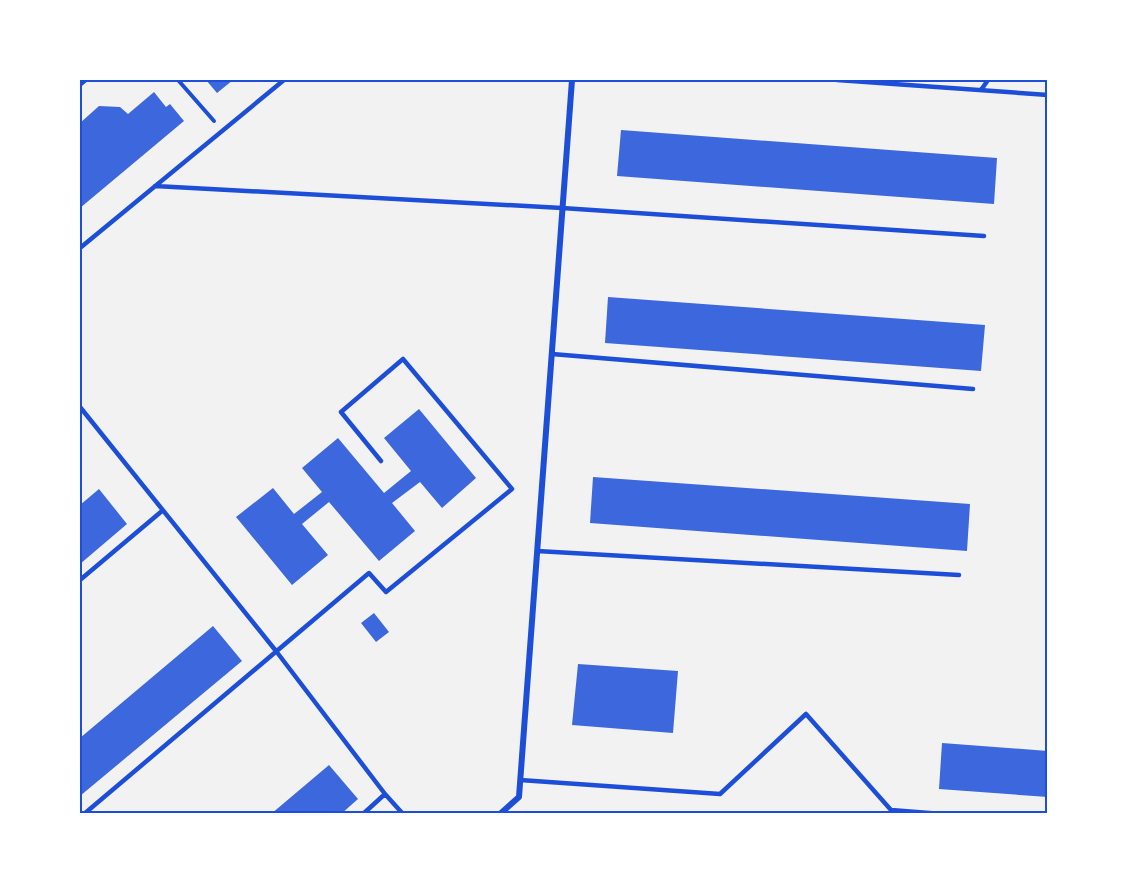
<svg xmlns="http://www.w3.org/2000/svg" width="1127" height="893" font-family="Ubuntu,sans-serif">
<rect width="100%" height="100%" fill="#f2f2f2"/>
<path fill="#3d67dc" d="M206,80H233L217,93Z
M154,92L166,107L170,104L184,121L80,208V123L99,106L120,107L128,114Z
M621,130L997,158L994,204L617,176Z
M608,297L985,325L981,371L605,343Z
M419,409L476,478L442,508L420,482L392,503L415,531L379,561L329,502L302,524L328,555L292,585L236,517L273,488L294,514L322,492L302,468L338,438L384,493L411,471L384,438Z
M593,477L970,504L967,551L590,523Z
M99,489L127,524L80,564V505Z
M374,613L389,632L376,642L361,623Z
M213,626L242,661L80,796V738Z
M578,664L678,671L673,733L572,725Z
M942,743L1048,751V797L939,789Z
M329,765L358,799L341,814H271Z"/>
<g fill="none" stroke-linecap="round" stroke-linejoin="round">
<path stroke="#1d4ed8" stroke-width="4" d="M178,80L214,121
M80,85L86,80"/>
<path stroke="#1d4ed8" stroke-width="4.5" d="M837,80L1048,95
M981,90L988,80
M155,186L562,208L984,236
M80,248L284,80
M552,354L973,389
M80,407L276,651L385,794
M537,551L959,575
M80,580L162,511
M520,780L720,794L806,714L891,810L942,814
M84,814L369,573L386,592L512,489L403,359L341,412L381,461
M363,814L385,794L403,814"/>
<path stroke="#1d4ed8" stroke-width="6" d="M500,814L519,797L572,80"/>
</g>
<rect width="1127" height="893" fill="none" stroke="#ffffff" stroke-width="162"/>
<rect x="81" y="81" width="965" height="731" fill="none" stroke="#1d4ed8" stroke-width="2"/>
</svg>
